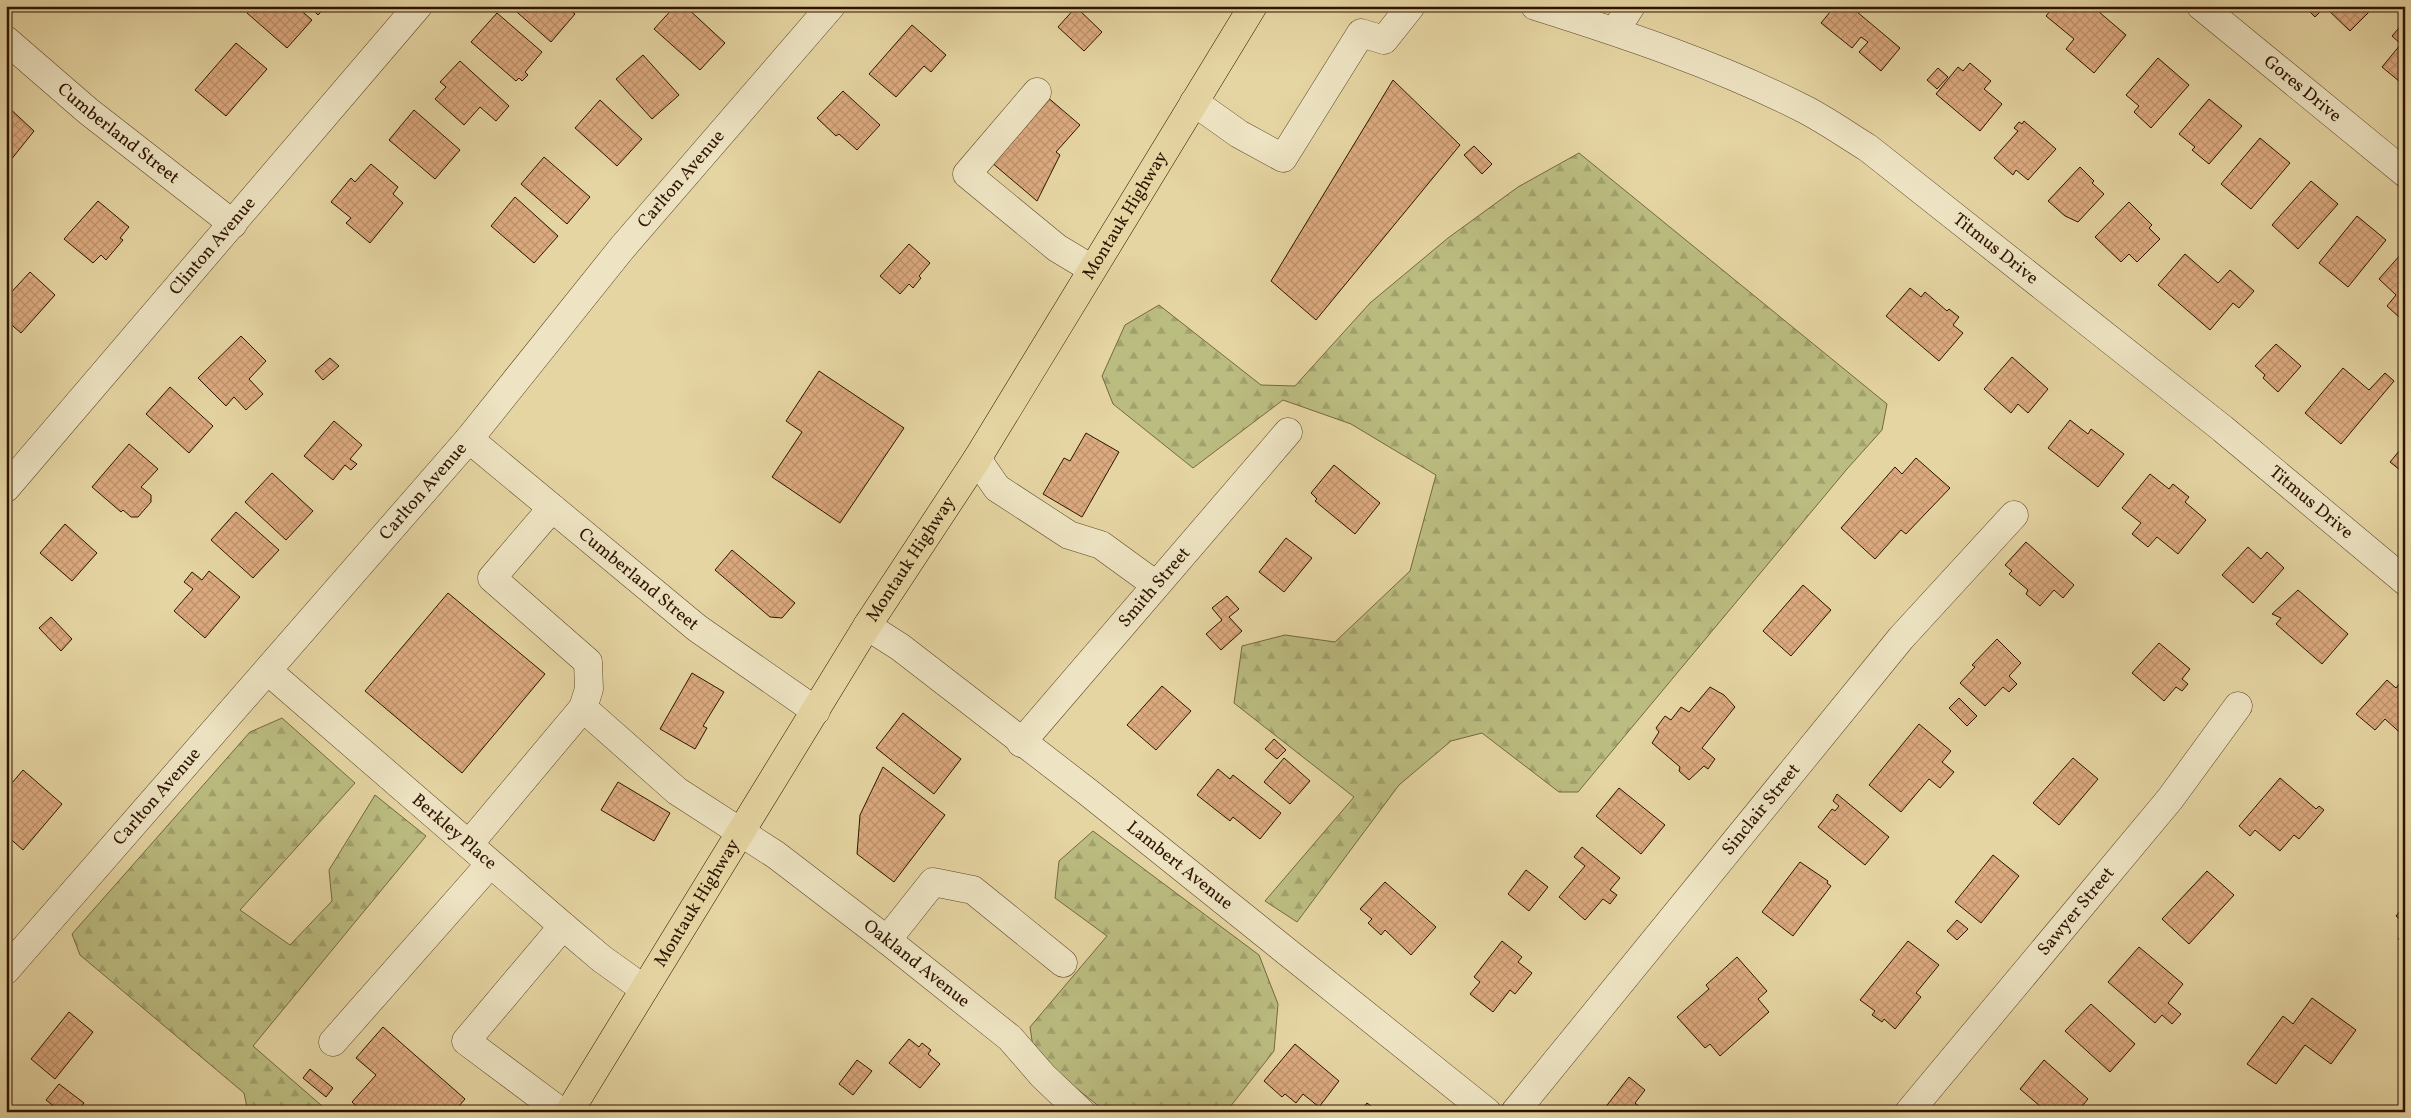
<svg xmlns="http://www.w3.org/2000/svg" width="2411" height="1118" font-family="Vollkorn,serif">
<defs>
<pattern id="forest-firs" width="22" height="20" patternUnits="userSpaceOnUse" patternTransform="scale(1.25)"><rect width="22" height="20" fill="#bbbc80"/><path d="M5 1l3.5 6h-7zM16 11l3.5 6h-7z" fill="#a1a16d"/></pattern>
<pattern id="building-cross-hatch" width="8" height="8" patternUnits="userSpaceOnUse" patternTransform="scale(1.25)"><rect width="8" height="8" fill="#dcaa7f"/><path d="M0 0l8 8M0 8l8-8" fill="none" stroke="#bd916c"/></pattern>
</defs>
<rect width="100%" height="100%" fill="#e5d5a2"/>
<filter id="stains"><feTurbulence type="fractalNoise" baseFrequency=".004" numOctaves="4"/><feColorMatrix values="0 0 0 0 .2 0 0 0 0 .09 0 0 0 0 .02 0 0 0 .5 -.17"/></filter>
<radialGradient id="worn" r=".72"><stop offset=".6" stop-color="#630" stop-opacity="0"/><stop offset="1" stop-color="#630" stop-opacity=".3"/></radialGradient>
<path fill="url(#forest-firs)" stroke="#746840" d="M1579,153L1887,404L1882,430L1847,469L1578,792H1559L1482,733L1451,741L1399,785L1297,922L1265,901L1354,797L1234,703L1242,646L1285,635L1335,642L1410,571L1436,475L1351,424L1283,400L1193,468L1113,404L1102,376L1125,325L1159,305L1261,385L1295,386L1370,303L1448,238L1518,187Z
M282,718L355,783L240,910L290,945L332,901L329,870L375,795L426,836L253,1046L329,1112H248L244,1093L80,955L72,934L250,732Z
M1093,831L1259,955L1278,1004L1274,1051L1226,1112H1106L1034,1054L1030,1027L1107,936L1055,898L1059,861Z"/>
<path fill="url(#building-cross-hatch)" stroke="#2e1300" d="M253,6H296L312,20L287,48L247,13Z
M309,6H327L318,15Z
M510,6H566L575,14L551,42Z
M675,6H685L725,43L700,70L654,29Z
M1835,6H1850L1900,48L1881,71L1859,52L1868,42L1861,37L1852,48L1821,23Z
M2054,6H2092L2126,35L2094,73L2066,49L2074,39L2046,16Z
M2304,6H2372L2373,8L2350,31L2325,7L2315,17Z
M1076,7L1102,32L1084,51L1058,27Z
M497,13L542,52L525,72L528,75L522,81L519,78L516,81L471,42Z
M2405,21V86L2382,67L2401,44L2392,36Z
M912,25L946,55L931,72L924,66L896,97L869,74Z
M236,43L267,69L226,116L195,90Z
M643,55L679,95L652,119L616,79Z
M2158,58L2189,85L2151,128L2134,112L2139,106L2126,95Z
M460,61L509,106L496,121L480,107L464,125L435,99L446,87L440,82Z
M1970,63L1991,81L1984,89L2002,104L1980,131L1936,94L1958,67L1963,71Z
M1938,68L1948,77L1937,89L1927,80Z
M1393,80L1460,145L1316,320L1271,281Z
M843,91L880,125L857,150L839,134L836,136L817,118Z
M1046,96L1080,125L1056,152L1060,155L1037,201L991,162Z
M2209,99L2242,126L2209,164L2192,150L2195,147L2179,134Z
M600,100L642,139L617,166L575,128Z
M6,105L34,131L10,161L6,157Z
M414,110L460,150L435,179L389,140Z
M2024,121L2056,149L2028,180L2016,170L2013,175L1994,158L2018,131L2014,128L2019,122L2022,124Z
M2260,138L2290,163L2251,209L2221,184Z
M1474,146L1492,164L1482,174L1464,155Z
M544,157L590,197L567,224L521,184Z
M371,164L398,187L393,194L403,203L370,243L346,223L351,218L331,202L351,178L355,182Z
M2080,167L2094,181L2092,183L2104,194L2078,222L2065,216L2048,201Z
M2311,181L2338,204L2298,249L2272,225Z
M515,197L558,236L534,263L491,226Z
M98,201L129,227L120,238L123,240L106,260L101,255L93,263L64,239Z
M2129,202L2152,225L2149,228L2160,239L2137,262L2129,254L2121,262L2095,237Z
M2357,216L2386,240L2348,287L2319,263Z
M909,244L930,263L919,276L921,278L913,288L909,284L900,294L880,276Z
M2402,253L2405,256V319L2402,316L2400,318L2387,306L2396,295L2379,279Z
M2185,254L2218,283L2230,270L2254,291L2239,308L2233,303L2210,330L2158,285Z
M30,272L55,295L21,333L6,320V298Z
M1910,288L1921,297L1925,292L1947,311L1949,309L1959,317L1953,325L1963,333L1939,361L1886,316Z
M241,336L266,361L249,379L263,394L246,410L234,397L226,406L198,378Z
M2276,344L2301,366L2278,392L2263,378L2265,375L2255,366Z
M2012,357L2048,389L2028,413L2018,404L2011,413L1984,389Z
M330,358L339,366L323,380L315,371Z
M2343,368L2369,390L2385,373L2394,381L2341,444L2305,413Z
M819,371L904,428L840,523L772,477L802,432L786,421Z
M170,387L213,426L189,453L146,414Z
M2070,420L2088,434L2091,429L2124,454L2098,487L2048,448Z
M334,421L362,445L350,459L357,464L351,470L345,465L333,480L304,456Z
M1086,433L1119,452L1082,517L1043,494L1064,458L1070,461Z
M129,444L158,469L141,487L151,495V502L138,517H131L123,510L121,512L92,487Z
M2405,444V474L2390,462Z
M1916,458L1950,488L1906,534L1901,530L1875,559L1841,528L1895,467L1902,474Z
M1334,465L1380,503L1355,534L1315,501L1317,499L1311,493Z
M272,473L313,511L286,540L245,502Z
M2150,474L2169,489L2173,484L2189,497L2185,502L2206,520L2178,554L2157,537L2148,547L2132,534L2141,523L2122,508Z
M236,512L279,550L253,578L211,540Z
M65,524L97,553L72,581L40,553Z
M1286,538L1312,558L1284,592L1259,572Z
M2026,542L2074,585L2063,598L2054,590L2040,606L2026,594L2028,590L2009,574L2012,571L2005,565Z
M2248,547L2261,559L2267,552L2284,568L2253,603L2222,575Z
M732,550L795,603L782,618L770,617L715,570Z
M209,571L240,597L205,638L174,611L193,589L184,582L192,572L202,580Z
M1803,585L1831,610L1791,656L1763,631Z
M2298,590L2348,634L2322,664L2276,624L2281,618L2272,614Z
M448,593L545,674L462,773L365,691Z
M1227,596L1239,609L1229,617L1242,631L1221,650L1206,634L1222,620L1212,608Z
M51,617L72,639L61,651L39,628Z
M1997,639L2021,663L2009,676L2017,684L2009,692L2003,687L1985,706L1960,683L1975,667L1972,665Z
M2159,643L2190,669L2182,679L2188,684L2182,691L2176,687L2164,701L2132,673Z
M692,673L724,692L703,726L707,728L695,749L660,729Z
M2387,680L2396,688L2400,683L2405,687V737L2385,719L2375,730L2356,714Z
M1162,686L1191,711L1156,750L1127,725Z
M1710,687L1724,695L1735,707L1702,748L1715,759L1708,769L1704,766L1689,780L1679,771L1680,767L1652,743L1659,732L1656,728L1665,716L1671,720L1681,707L1689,712Z
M1959,698L1977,716L1967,726L1949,708Z
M903,713L961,759L934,794L876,748Z
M1919,724L1951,751L1942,762L1954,772L1940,788L1929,779L1901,812L1869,785Z
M1274,739L1286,750L1277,759L1265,749Z
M1284,758L1310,781L1290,804L1264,782Z
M2073,758L2098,779L2059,825L2033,803Z
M883,767L945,815L894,882L857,854L860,815Z
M1218,769L1230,779L1233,775L1281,813L1260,839L1233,817L1230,821L1197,795Z
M23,770L62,804L23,850L6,835V790Z
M2280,778L2316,809L2319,806L2324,810L2299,839L2294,835L2280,851L2255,830L2250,836L2239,826Z
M618,782L670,813L654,841L601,810Z
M1619,788L1665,825L1641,854L1596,816Z
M1837,794L1889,837L1865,865L1818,827L1832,809L1835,811L1839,806L1833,801Z
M1582,847L1620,878L1610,890L1617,895L1610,904L1603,899L1585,920L1559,897L1585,866L1574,857Z
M1993,855L2019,876L1981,923L1955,902Z
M1800,862L1828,881L1827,883L1831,886L1793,936L1762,912Z
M1526,870L1548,887L1529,911L1508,894Z
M2207,871L2234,895L2189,944L2162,919Z
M1385,882L1436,927L1411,955L1385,930L1381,935L1368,923L1372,919L1360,909Z
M2405,905V923L2396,916Z
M1957,920L1968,929L1957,940L1947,931Z
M2405,931V945L2398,939Z
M1502,941L1522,957L1518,962L1532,973L1515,994L1510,990L1493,1012L1470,994L1480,982L1474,977Z
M1908,941L1939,965L1916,993L1921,997L1895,1029L1884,1019L1882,1022L1872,1015L1875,1011L1860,1000Z
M2139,947L2183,984L2168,1003L2181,1014L2172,1024L2162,1015L2155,1023L2108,982Z
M1737,957L1767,991L1758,999L1769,1012L1720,1056L1710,1044L1705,1048L1677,1017L1709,989L1706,985Z
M2312,998L2356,1030L2331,1064L2305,1045L2276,1084L2247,1064L2283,1016L2293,1024Z
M2091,1004L2135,1044L2110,1072L2065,1031Z
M69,1012L93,1032L55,1079L31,1059Z
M383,1027L465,1099L454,1112H363L352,1102L376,1075L356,1058Z
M909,1039L919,1047L922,1043L931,1050L928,1054L940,1064L920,1088L889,1063Z
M1295,1044L1339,1081L1319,1107L1303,1094L1296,1103L1285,1094L1282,1097L1264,1081Z
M857,1060L872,1071L853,1095L839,1084Z
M2044,1060L2088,1099L2077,1112H2047L2020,1089Z
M310,1069L333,1088L326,1097L303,1078Z
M1629,1077L1645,1090L1635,1103L1646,1112H1608L1604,1109Z
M59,1084L84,1103L77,1112H61L46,1100Z
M1367,1103L1379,1112H1360Z"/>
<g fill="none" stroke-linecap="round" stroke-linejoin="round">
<g stroke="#5c4428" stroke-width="29">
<g id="minor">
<path id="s1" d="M1535,6C1627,35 1720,66 1806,110C1827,121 1847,135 1868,148L2223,429L2405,581"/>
<path id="s2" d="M2201,6L2405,173"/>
<path d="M1615,31L1631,6"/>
<path id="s3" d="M6,40L88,111L233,224"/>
<path d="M1037,92L967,174L1057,248L1092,269"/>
<path d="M1194,102L1239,134L1283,158L1361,33L1384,40L1411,6"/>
<path id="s4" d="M469,439L697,628L816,711"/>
<path d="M977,459L997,488L1069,535L1101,545L1156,585"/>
<path id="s5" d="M6,488L418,6"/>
<path id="s6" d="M867,626L900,647L1089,793L1487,1112"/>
<path id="s7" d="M268,671L563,926L602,959L644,989"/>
<path id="s8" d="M583,708L677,791L776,855L887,940L1010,1038L1043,1076L1081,1112"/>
<path id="s9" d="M1021,743L1288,432"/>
<path d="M469,844L583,708L589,689L588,662L492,578L552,508"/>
<path d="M887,940L933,882L973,890L1063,963"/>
<path id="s10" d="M6,970L469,439L622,248L831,6"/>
<path d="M333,1042L490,864"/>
<path d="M561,1112L466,1041L563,926"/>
<path id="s11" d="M1515,1112L1901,638L2014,515"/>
<path id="s12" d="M1909,1112L2170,799L2238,706"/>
</g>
</g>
<g stroke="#2e1300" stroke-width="29">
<g id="major">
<path id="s13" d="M569,1112L867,626L977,459L1253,6"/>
</g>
</g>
<use href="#minor" stroke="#eee4c3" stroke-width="28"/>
<use href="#major" stroke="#e5d5a2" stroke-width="28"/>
</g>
<g text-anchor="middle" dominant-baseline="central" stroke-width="4.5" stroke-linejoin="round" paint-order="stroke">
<g font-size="18" fill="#2e1300" stroke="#eee4c3">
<text stroke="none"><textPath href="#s2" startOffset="131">Gores Drive</textPath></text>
<text stroke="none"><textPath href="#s3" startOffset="146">Cumberland Street</textPath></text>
<text stroke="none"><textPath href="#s10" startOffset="1040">Carlton Avenue</textPath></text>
<text stroke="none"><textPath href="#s13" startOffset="1055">Montauk Highway</textPath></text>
<text stroke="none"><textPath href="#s5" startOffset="318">Clinton Avenue</textPath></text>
<text stroke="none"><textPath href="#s1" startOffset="526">Titmus Drive</textPath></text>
<text stroke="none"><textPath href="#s10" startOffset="635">Carlton Avenue</textPath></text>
<text stroke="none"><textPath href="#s1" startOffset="931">Titmus Drive</textPath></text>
<text stroke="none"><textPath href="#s13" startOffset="650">Montauk Highway</textPath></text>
<text stroke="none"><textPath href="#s4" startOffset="220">Cumberland Street</textPath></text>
<text stroke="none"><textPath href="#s9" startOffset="205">Smith Street</textPath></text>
<text stroke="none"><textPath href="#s10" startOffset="230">Carlton Avenue</textPath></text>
<text stroke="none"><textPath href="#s11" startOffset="390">Sinclair Street</textPath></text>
<text stroke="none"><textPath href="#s7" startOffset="246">Berkley Place</textPath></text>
<text stroke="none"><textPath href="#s6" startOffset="394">Lambert Avenue</textPath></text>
<text stroke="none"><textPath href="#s13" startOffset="245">Montauk Highway</textPath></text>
<text stroke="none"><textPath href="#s12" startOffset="261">Sawyer Street</textPath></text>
<text stroke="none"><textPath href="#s8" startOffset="421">Oakland Avenue</textPath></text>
</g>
</g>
<rect width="2411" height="1118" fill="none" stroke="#e5d5a2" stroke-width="25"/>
<rect x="8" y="8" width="2396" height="1103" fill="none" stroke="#2e1300" stroke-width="2.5"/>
<rect x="12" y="12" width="2386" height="1093" fill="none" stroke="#2e1300"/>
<rect width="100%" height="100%" filter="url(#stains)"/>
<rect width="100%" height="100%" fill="url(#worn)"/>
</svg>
